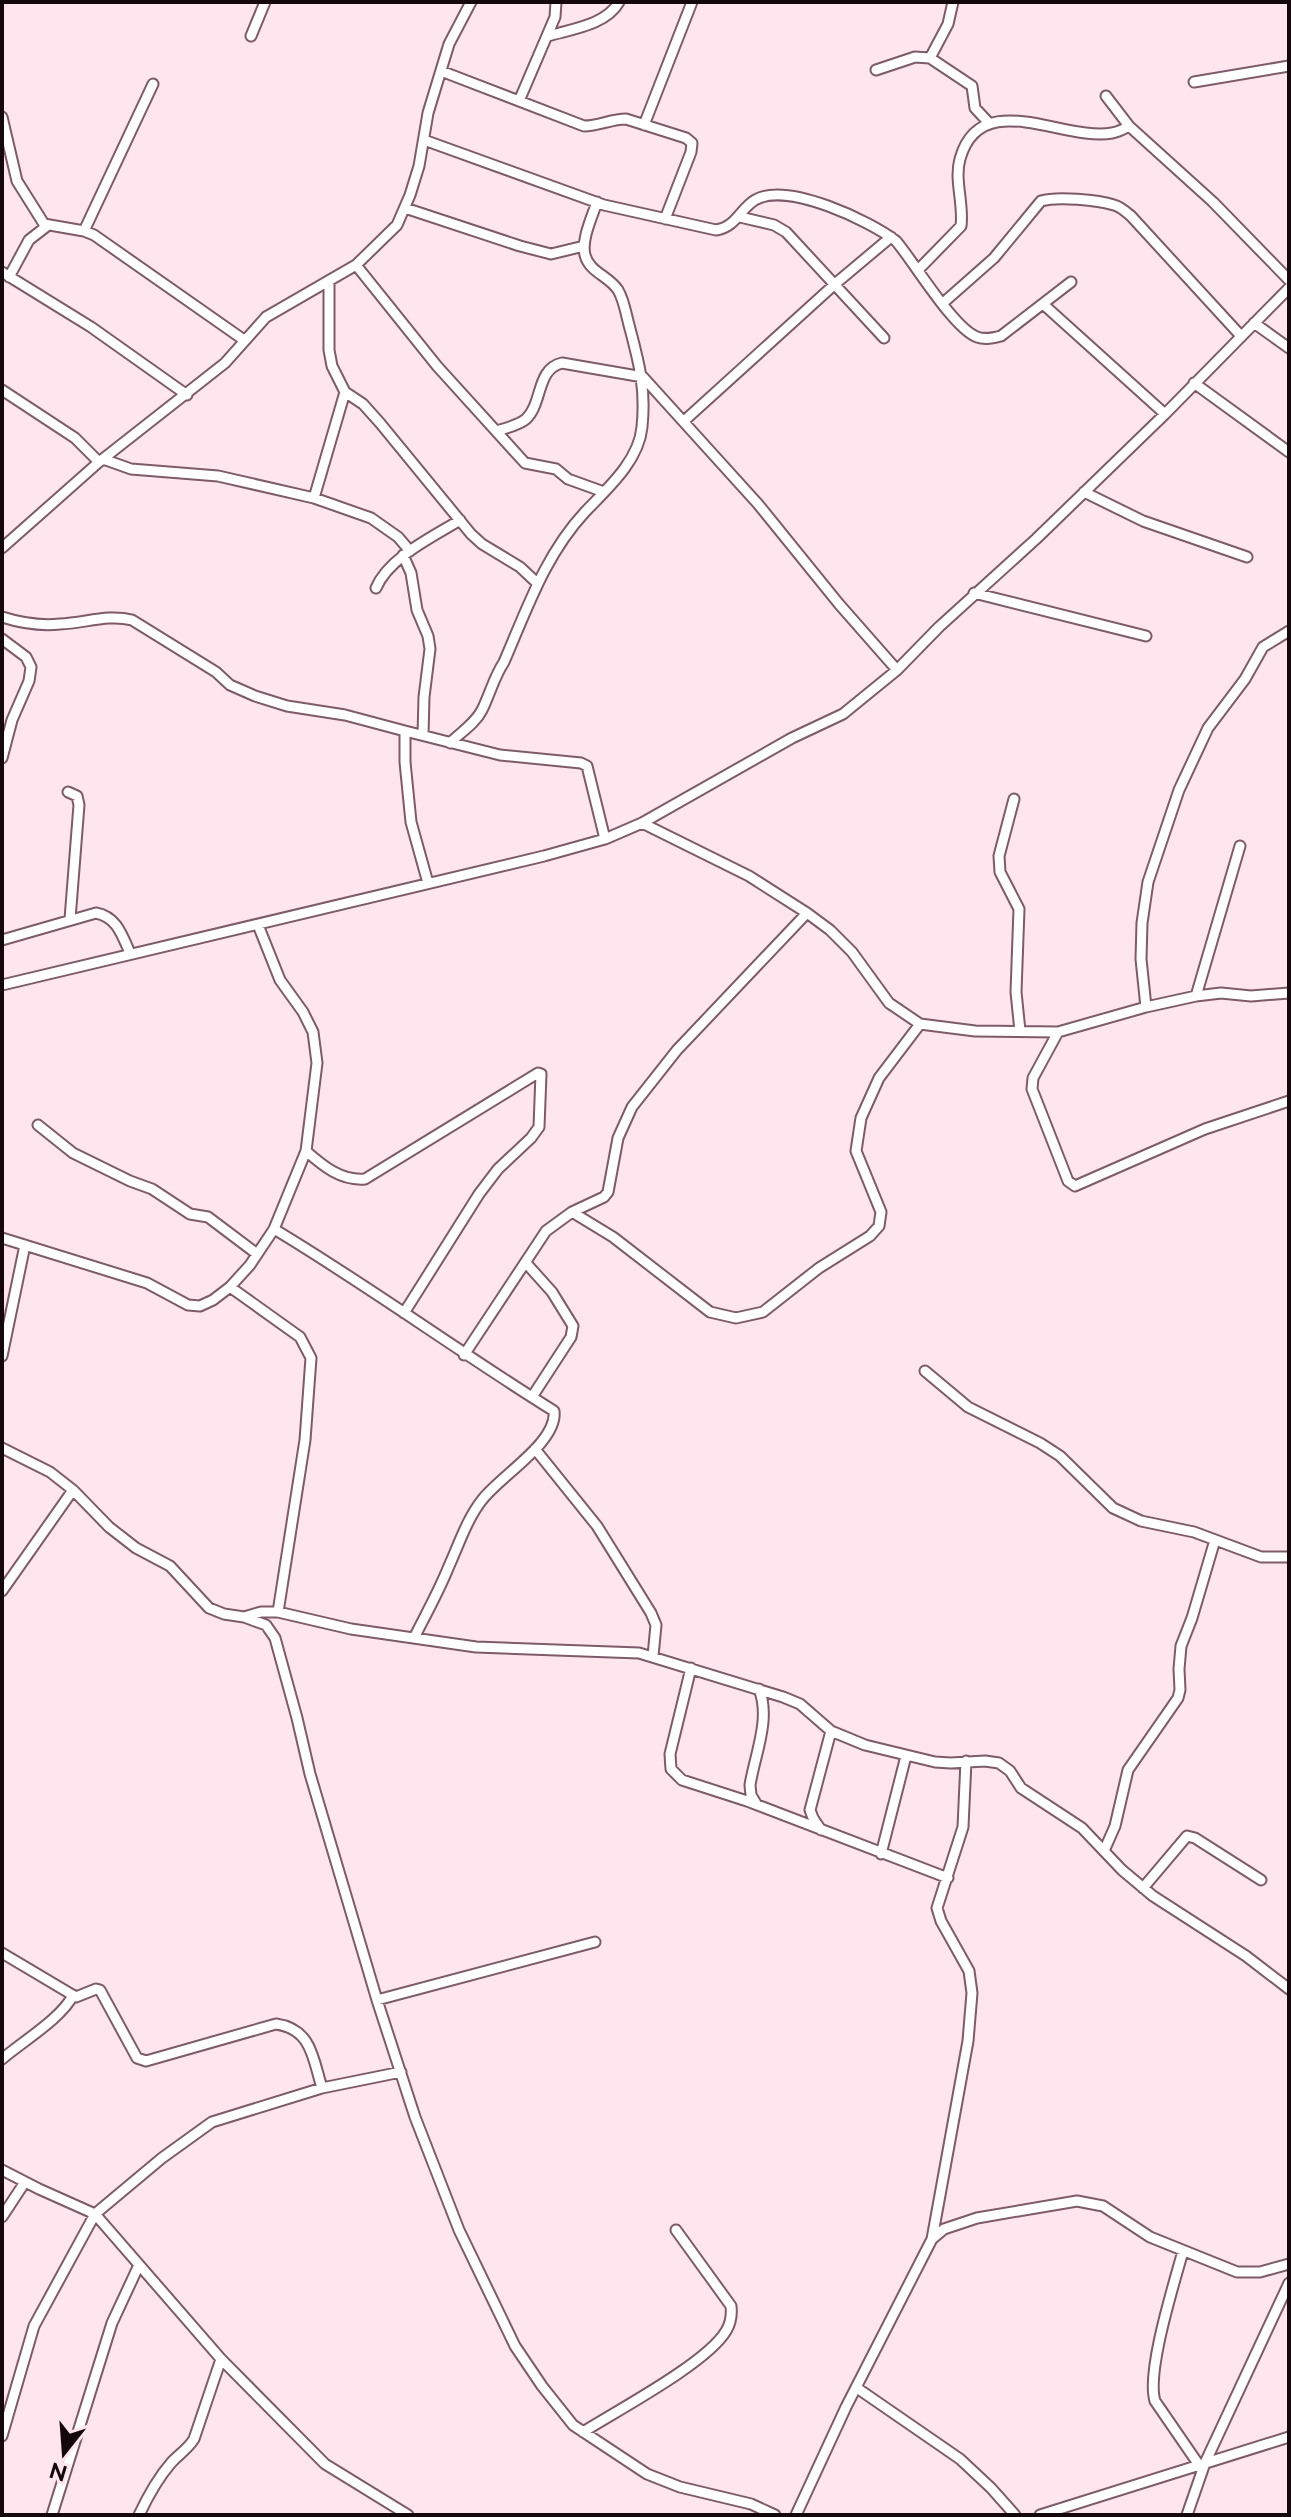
<svg xmlns="http://www.w3.org/2000/svg" width="1291" height="2517" font-family="Raleway,sans-serif">
<rect width="100%" height="100%" fill="#fee5ee"/>
<g fill="none" stroke-linecap="round" stroke-linejoin="round">
<g stroke="#7d5b68" stroke-width="13">
<path id="street" d="M251,36L265,2
M548,36C572,29 606,25 619,2
M930,58L948,24L953,2
M876,70L915,57L930,58L972,86L975,108L988,122
M441,71L584,126C599,126 611,119 626,119L686,138L692,143L691,152L665,219
M1194,82L1289,66
M1106,96L1129,126L1213,202L1289,280
M519,101L555,17L556,2
M2,117L17,181L44,224L84,231L94,235L244,340
M644,125L692,2
M424,140L604,205L716,230C736,227 740,209 755,200C787,181 870,221 896,241C914,262 953,328 977,337C985,340 993,338 1001,336L1071,282
M405,208L520,246L551,254L584,246
M740,217L774,225L786,232L884,338
M84,231L153,84
M356,265L437,366L525,463L556,469L568,479L604,492
M919,269L961,226C964,204 954,180 960,159C980,86 1064,142 1112,133C1118,132 1124,129 1129,126
M2,272L91,327L187,395
M9,277L29,240L47,226
M329,281V350L332,366L345,392L363,404L380,423L471,534L482,544L520,567L537,583
M943,303L994,258L1041,201C1057,196 1098,200 1114,205C1121,207 1125,211 1131,216L1241,336
M1043,304L1165,414
M1254,323L1289,348
M1194,383L1289,452
M2,390L75,438L99,462
M684,421L835,284L891,237
M497,431C506,428 519,425 526,419C543,403 536,369 562,363L643,377L758,504L839,604L897,670
M103,459L131,469L218,476L314,498L371,518L398,537L410,551
M1084,492L1143,521L1247,557
M314,498L345,392
M2,548L99,462L225,363L266,317L356,265L397,225L410,195L419,166L428,113L449,44L471,2
M403,555L411,573L417,610L428,636L430,649L424,697L423,735
M376,588C389,557 433,537 460,520
M974,593L1146,636
M2,617C21,623 41,626 60,624C85,623 108,614 132,620L216,672L230,685L255,696L287,706L345,715L405,731V762L411,822L428,883
M2,639L26,657L31,667L29,681L12,720L2,758
M405,731L500,755L581,763L587,766L605,839
M450,743C461,732 475,724 482,710C490,694 494,677 504,662C527,609 545,555 585,512C607,489 639,461 642,427C646,387 639,363 629,325C626,314 624,300 618,290C609,276 589,272 585,255C581,240 592,217 597,202
M68,792L77,796L79,805L70,919
M1014,799L999,856L1000,872L1019,909L1016,992L1020,1031
M642,823L749,876L807,913L830,930L852,952L889,1003L920,1024L975,1031L1058,1032L1146,1007L1196,996L1221,993L1251,996L1289,993
M2,940L96,913C117,917 122,935 130,953
M2,985L544,856L605,839L642,823L792,738L843,714L897,670L939,627L1036,539L1165,414L1289,288
M1196,996L1240,846
M1146,1007L1141,959L1142,923L1148,882L1179,790L1208,728L1245,679L1263,647L1289,631
M1058,1032L1033,1078L1032,1089L1068,1181L1075,1186L1205,1129L1289,1101
M38,1125L73,1153L130,1181L152,1189L190,1214L208,1217L257,1254
M306,1151C323,1166 341,1181 365,1179L538,1073L541,1074L539,1127L531,1138L498,1169L479,1194L404,1313
M572,1212L613,1237L710,1312L736,1318L763,1312L819,1268L870,1236L879,1226L881,1212L856,1151L861,1118L879,1078L920,1024
M274,1229C369,1286 459,1352 554,1411C558,1442 500,1476 482,1500C467,1519 459,1544 449,1566C439,1591 426,1614 414,1638
M2,1238L147,1283L188,1305L200,1306L213,1300L230,1287L250,1265L274,1229L306,1151L317,1063L313,1032L303,1012L280,980L258,925
M526,1263L552,1292L573,1326L571,1337L532,1397
M230,1287L300,1337L311,1358L305,1440L278,1612
M464,1355L546,1231L572,1212L604,1197L608,1192L618,1138L632,1107L677,1050L807,913
M2,1356L25,1245
M925,1371L968,1407L1040,1443L1060,1456L1113,1508L1141,1521L1194,1532L1261,1557H1289
M2,1448L50,1472L73,1490L109,1527L136,1548L170,1566L209,1608L224,1614L244,1617L266,1625L275,1638L297,1718L310,1774L377,2000L415,2117L459,2230L515,2346L542,2386L573,2425L647,2474L680,2487L751,2504L775,2515
M535,1449L597,1526L651,1613L656,1625L653,1656
M2,1591L73,1490
M244,1617L261,1612H278L351,1629L476,1647L639,1653L783,1697L800,1704L831,1731L865,1745L935,1762L951,1763L985,1761L999,1763L1010,1771L1021,1788L1082,1828L1122,1870L1153,1896L1246,1956L1289,1989
M691,1668L670,1754L671,1769L682,1780L747,1801L948,1878
M757,1805L751,1795L750,1785C755,1754 771,1719 759,1689
M821,1830L813,1818L810,1810L831,1731
M1104,1851L1115,1826L1128,1770L1178,1698L1180,1690L1179,1669L1181,1646L1192,1618L1215,1540
M881,1854L906,1756
M1143,1888L1187,1836L1195,1838L1261,1880
M2,1953L76,1997L96,1989L100,1990L137,2058L146,2061L276,2024C312,2029 313,2059 322,2088
M377,2000L595,1942
M2,2059C22,2042 63,2017 73,1995
M2,2170L39,2189L95,2214L221,2359L325,2464L408,2515
M2,2217L25,2182
M932,2239L944,2229L977,2218L1077,2201L1103,2206L1150,2237L1237,2272H1260L1289,2264
M1183,2251C1174,2284 1146,2372 1155,2401L1199,2465
M857,2388L960,2459L991,2488L1015,2515
M583,2432C618,2410 707,2363 726,2331C731,2323 732,2315 731,2306L676,2230
M2,2436L34,2326L95,2214L162,2158L212,2122L322,2088L401,2072
M52,2515L112,2323L139,2265
M139,2515C148,2496 157,2479 171,2463C178,2455 188,2449 194,2439L221,2359
M796,2515L846,2407L932,2239L968,2041L972,1993L969,1971L941,1921L937,1908L963,1827L966,1761
M1040,2515L1289,2437
M1187,2515L1205,2463L1289,2283"/>
</g>
<use href="#street" stroke="#fff" stroke-width="9"/>
</g>
<rect width="1291" height="2517" fill="none" stroke="#15080d" stroke-width="8"/>
<g transform="translate(64 2453) rotate(197)" stroke="#fee5ee" stroke-width="6" paint-order="stroke">
<path d="M0-6L14 30L0 20L-14 30Z" fill="#15080d"/>
<text y="-12" font-size="22" font-weight="bold" text-anchor="middle" fill="#15080d">N</text>
</g>
</svg>
